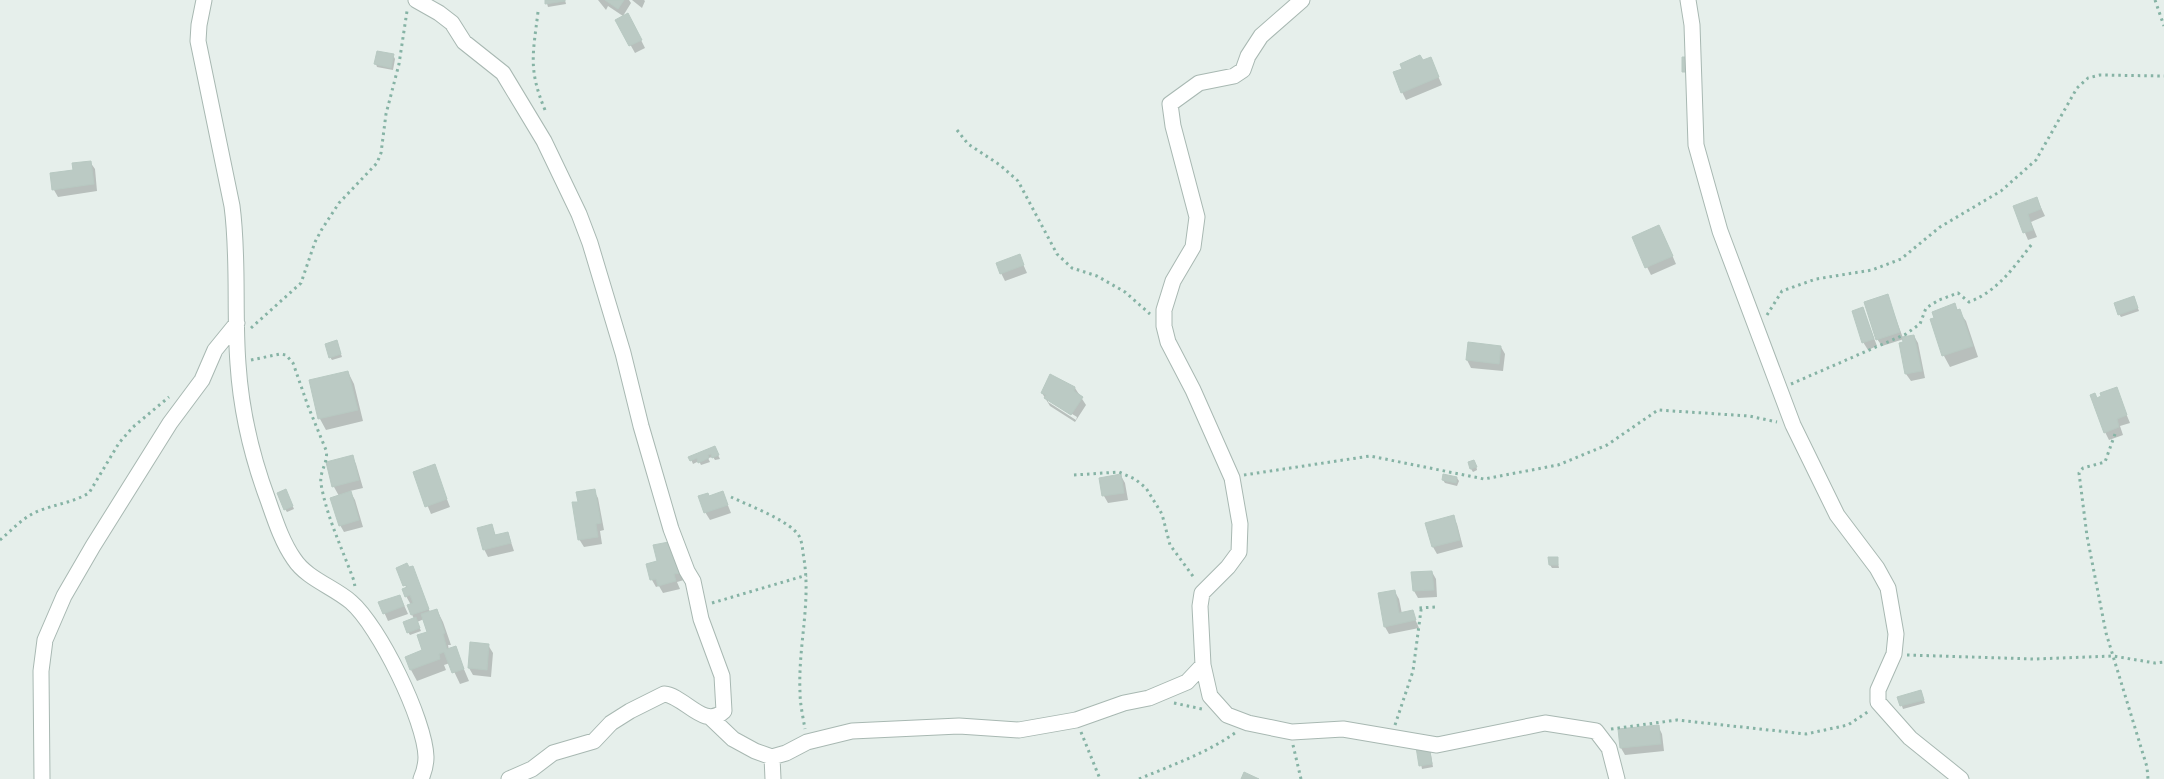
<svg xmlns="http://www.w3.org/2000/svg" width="2164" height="779" font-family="Raleway,sans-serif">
<rect width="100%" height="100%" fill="#e6efeb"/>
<path fill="#0003" fill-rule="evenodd" d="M546,0H565L566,4L548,7Z
M598,0H629L631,3L623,16L608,6L606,10Z
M632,0H644L645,1L642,8Z
M617,21L632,22L645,48L635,53Z
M393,55L395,59L393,70L377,67L376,64Z
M1430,58L1442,85L1406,100L1402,92L1423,61Z
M90,162L95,169L97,191L58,197L54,190Z
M2037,199L2045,216L2031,222L2037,237L2028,240L2014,207Z
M1663,234L1676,264L1651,275L1647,267Z
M1019,255L1027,273L1005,281L1001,273Z
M1887,295L1903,338L1914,336L1918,343L1925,378L1911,381L1906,374L1904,339L1882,346L1877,339Z
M2134,298L2139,311L2121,317L2119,314Z
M1954,305L1966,321L1978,357L1950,367L1944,356L1932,320Z
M1863,309L1877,346L1868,350L1863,342Z
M1469,343L1501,347L1505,354L1503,371L1471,368L1467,360Z
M338,345L342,357L332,360L330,357Z
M348,372L354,384L363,421L326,430L320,419L310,381Z
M1075,388L1086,405L1075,422L1050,406L1042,393ZM1048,399L1077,417L1076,420L1048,402Z
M2116,389L2130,423L2120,426L2123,435L2109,440L2105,432L2097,399Z
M716,451L720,459L715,460L713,457L708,458L710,462L701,465L699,461L693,464L690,457Z
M352,456L356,464L363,488L350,491L355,500L363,527L344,532L340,525L339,496L334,487L328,463Z
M1476,465L1477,470L1473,472L1471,469Z
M434,466L450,507L431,514L414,473Z
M1121,476L1125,483L1128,500L1108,503L1104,496L1101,479Z
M1457,478L1459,481L1457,486L1445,483L1443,480Z
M594,491L598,498L604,530L600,531L602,544L584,547L579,539V503Z
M723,493L731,513L710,520L705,512L709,498Z
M287,494L294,509L287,512L285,509Z
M1453,517L1457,524L1463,547L1437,554L1433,547L1426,524Z
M491,526L496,536L508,533L514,551L488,557L484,549Z
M673,542L684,580L677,582L680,589L663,593L659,586L656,587L652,580L648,565L658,562Z
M1557,558L1559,568H1552L1550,565Z
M412,567L430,612L437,610L443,622L451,645H448L449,650L455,648L469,681L460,684L450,663L444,665L446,670L417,681L411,670L423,651L428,633L424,619L417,622L421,631L410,635L408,632L414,619L408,606L411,605L406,596L407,589L405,585L409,569Z
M1432,572L1436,579L1437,597L1418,598L1414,591Z
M1395,592L1399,599L1402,614L1412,612L1419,628L1389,634L1385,627Z
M400,596L408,614L388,621L380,603Z
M488,645L493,653L491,677L473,675L469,668Z
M1921,691L1925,703L1903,709L1899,697Z
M1658,726L1662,734L1664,751L1625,755L1621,748Z
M1418,748L1430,749L1433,767L1422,769Z"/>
<path fill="#bbcac4" stroke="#b8c9c2" d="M545,0H565V1L545,4Z
M605,0H624L618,9Z
M628,13L642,40L629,46L615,20Z
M377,51L394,54L391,68L374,64Z
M1420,55L1423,60L1431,57L1439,77L1401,93L1393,72L1402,69L1400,64Z
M1682,57H1688V72H1682Z
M91,161L94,184L52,190L50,173L73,170L72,163Z
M2037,197L2041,209L2028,214L2033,230L2023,233L2013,206Z
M1659,225L1673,256L1645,268L1632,237Z
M1020,254L1024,265L1000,274L996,263Z
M1888,294L1900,332L1876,340L1864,302Z
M2134,296L2138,308L2118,315L2114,303Z
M1955,303L1957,310L1960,309L1973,346L1942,356L1930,319L1934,318L1932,312Z
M1863,307L1874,339L1862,343L1852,311Z
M1914,335L1922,371L1905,374L1899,343L1903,342L1902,337Z
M337,340L341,354L329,358L325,344Z
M1468,342L1501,346L1499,364L1466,360Z
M348,371L358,410L318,419L309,380Z
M1050,374L1075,387L1074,391L1083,397L1071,415L1044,398L1046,395L1041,393Z
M2117,387L2127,415L2117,419L2119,427L2104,433L2090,395L2095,393L2097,398L2101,396L2100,393Z
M715,446L719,455L712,458L711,454L708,455L709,458L698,463L697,458L690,461L688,457Z
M353,455L359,480L332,487L326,462Z
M1474,460L1477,467L1470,469L1468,462Z
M435,464L447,499L425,507L413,472Z
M1121,474L1124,493L1102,496L1099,478Z
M1443,474L1457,477L1456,483L1442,480Z
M286,489L293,506L284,510L277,493Z
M595,489L601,523L596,524L598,537L578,540L572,502H578L576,492Z
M351,491L359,520L339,526L330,498Z
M723,491L728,505L704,513L698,496L708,493L709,496Z
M1454,515L1460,540L1432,547L1425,523Z
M492,524L495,535L508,532L511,543L483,550L477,528Z
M674,541L681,573L674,574L676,581L658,586L656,579L650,580L646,564L657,561L653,545Z
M1548,557H1558V565H1549Z
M407,563L409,567L413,566L429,609L411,615L407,605L413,603L410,595L405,597L402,589L407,587L406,585L403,586L396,568Z
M1432,571L1434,590L1413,591L1411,572Z
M1395,590L1399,613L1413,610L1416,620L1384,627L1378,593Z
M400,595L404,606L383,614L378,602Z
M437,609L445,633L443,634L447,649L456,646L464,669L452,673L444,652L439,654L440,659L410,670L405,657L422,650L417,635L427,632L421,614Z
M416,617L420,628L407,633L403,622Z
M470,642L489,644L487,670L468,668Z
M1921,690L1924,700L1900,706L1897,697Z
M1659,725L1661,744L1620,748L1618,729Z
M1429,745L1432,764L1419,766L1416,747Z
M1244,772L1259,779H1241Z"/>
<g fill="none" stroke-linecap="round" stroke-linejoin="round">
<g stroke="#a8b8b2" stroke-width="17">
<path id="minor" d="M204,0L199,25L198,41L232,206C239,258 234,312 238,364C241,410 252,457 268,500C275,520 282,542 294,559C307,579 334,587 351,602C379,626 425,720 426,757C426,765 424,772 421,779
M416,0L439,13L452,23L464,42L503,73L544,141L579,214L590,243L623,353L641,426L671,529L687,571L693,581L701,619L722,676L724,711C704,730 685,696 664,694L630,711L611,723L594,741L553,753L532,769L509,779
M1688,0L1692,25L1696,145L1720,231L1793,425L1837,515L1877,568L1888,588L1896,634L1894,654L1878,690V702L1910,738L1961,779
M1203,665L1210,696L1227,715L1248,723L1292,732L1343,729L1437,745L1545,723L1596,731L1609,748L1617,779
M711,718L733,739L755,751L772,757L786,753L807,742L852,731L959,726L1019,730L1076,720L1124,703L1149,698L1187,682L1203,665L1200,606L1202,593L1228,567L1239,552L1240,524L1232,478L1193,390L1168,342L1164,326V310L1173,281L1193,247L1197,217L1173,126L1170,104L1199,83L1234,76L1243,70L1248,56L1261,36L1302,0
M772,757L773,779
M42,779L41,671L45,640L64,596L93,546L170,423L202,380L215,350L237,323"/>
</g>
<path stroke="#86b3a5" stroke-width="3" stroke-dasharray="2.5 4" stroke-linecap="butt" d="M2155,0L2164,26
M538,12C533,54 528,69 545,110
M957,130L968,144L1000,165L1018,181L1057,254L1072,268L1097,276L1125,292L1150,314
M1767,315L1782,291L1816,279L1872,270L1901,259L1940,227L2001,191L2036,160L2077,88L2088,78L2100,75L2164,76
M251,328L301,283L315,242L322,229L339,203L377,163L381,153L386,114L399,64L407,11
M251,360L280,354L286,355L293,363L308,406L326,450C329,462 319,471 321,484C327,518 342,548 354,581L355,587
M1791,384L1906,334L1920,324L1926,308L1939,300L1958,293L1969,302C1998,291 2013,268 2032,244
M2115,434L2105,462L2083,468L2079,473L2087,536L2106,633L2147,767L2148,779
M1074,475L1119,472L1135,479L1146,488L1162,514L1170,545L1195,579
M1244,475L1370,456L1484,479L1558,465L1607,445L1658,410L1749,416L1777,422
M731,497C748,505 782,518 795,531C803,538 802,549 804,559C811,604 798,646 800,692C800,704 803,717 805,729
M0,540C13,529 24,516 41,510C57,504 74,502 89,493L119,443L133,427L169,397
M712,603L807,575
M1907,655L2034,659L2113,656L2155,663L2164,662
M1174,703L1202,709
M1395,725L1413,671L1421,610L1418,608L1435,607
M1611,729L1677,720L1806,734L1848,725L1869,711
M1081,732L1100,779
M1293,745L1301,779
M1139,779C1172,765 1205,754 1235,733"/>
<use href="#minor" stroke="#fff" stroke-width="15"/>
</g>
</svg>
